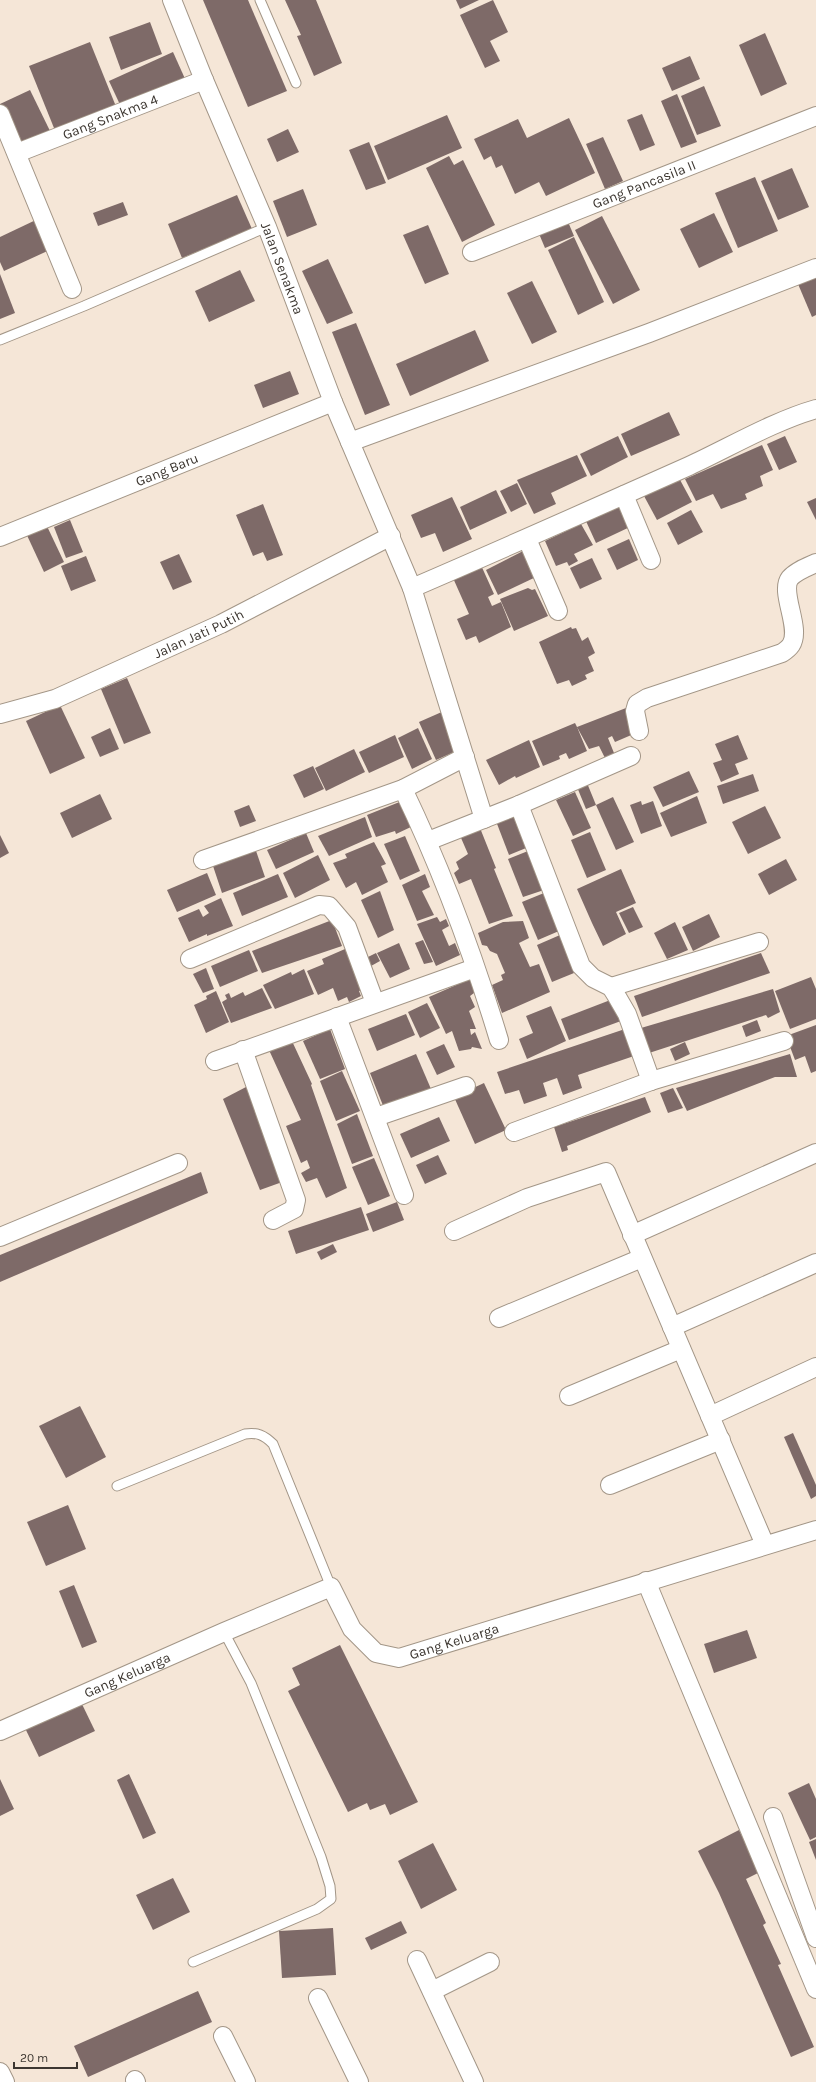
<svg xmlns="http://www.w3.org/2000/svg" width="816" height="2082" font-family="Karla,sans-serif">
  <rect width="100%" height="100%" fill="#f5e6d7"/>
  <g fill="#7e6a68">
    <path d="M203,0h45l39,91 -39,16z"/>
    <path d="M285,0h31l26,63 -28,13 -17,-40 4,-1z"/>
    <path d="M456,0h23l-19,9z"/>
    <path d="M493,0l15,32 -18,9 10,20 -15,7 -25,-53z"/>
    <path d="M150,22l12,32 -41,16 -12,-33z"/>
    <path d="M765,33l22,51 -26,12 -22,-51z"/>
    <path d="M90,42l27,67 -61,24 -27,-67z"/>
    <path d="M173,52l13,29 -64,28 -13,-28z"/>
    <path d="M690,56l10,23 -28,12 -10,-23z"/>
    <path d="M704,86l17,40 -24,9 -16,-39z"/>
    <path d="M30,90l21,43 -31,15 -20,-44z"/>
    <path d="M677,94l20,48 -16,6 -20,-47z"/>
    <path d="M642,114l13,31 -15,6 -13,-31z"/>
    <path d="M447,115l15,33 -74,32 -14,-34z"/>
    <path d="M569,118l26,55 -49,23 -7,-14 -24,12 -13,-29 -6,3 -5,-12 -7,4 -10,-21 44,-20 9,19z"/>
    <path d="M288,129l11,23 -22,10 -10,-23z"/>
    <path d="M603,137l20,44 -18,8 -19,-45z"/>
    <path d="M369,142l17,41 -20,7 -17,-40z"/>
    <path d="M449,156l5,9 9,-5 32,65 -33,17 -36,-74z"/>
    <path d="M792,168l17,39 -31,13 -17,-39z"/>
    <path d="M755,177l23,54 -40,17 -23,-55z"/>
    <path d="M303,189l14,36 -30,12 -14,-36z"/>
    <path d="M237,195l15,34 -70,29 -14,-34z"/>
    <path d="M123,202l5,13 -30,11 -5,-13z"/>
    <path d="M714,213l19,39 -34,16 -19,-39z"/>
    <path d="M602,216l38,74 -27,14 -38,-74z"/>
    <path d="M566,217l8,19 -29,12 -8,-19z"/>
    <path d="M40,218l14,30 -50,23 -4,-9v-25z"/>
    <path d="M428,225l21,49 -24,10 -22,-49z"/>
    <path d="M574,237l30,65 -26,13 -30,-65z"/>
    <path d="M328,259l25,54 -26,11 -25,-53z"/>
    <path d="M240,270l15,31 -46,21 -14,-31z"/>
    <path d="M0,274l15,39 -15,6z"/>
    <path d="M816,277v38l-4,2 -14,-33z"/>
    <path d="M532,281l25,51 -25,12 -25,-51z"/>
    <path d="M356,323l34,82 -25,10 -33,-83z"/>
    <path d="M475,330l14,31 -79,35 -14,-32z"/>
    <path d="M290,371l9,23 -36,14 -9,-23z"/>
    <path d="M669,412l11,23 -49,21 -10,-22z"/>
    <path d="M618,436l10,21 -37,19 -11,-22z"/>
    <path d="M785,436l12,26 -18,8 -12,-26z"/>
    <path d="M762,445l11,25 -13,6 3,10 -18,8 2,5 -26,10 -8,-15 -17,7 -11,-22z"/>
    <path d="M577,455l10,21 -36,17 5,11 -22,10 -17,-34z"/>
    <path d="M679,478l13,24 -35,18 -13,-24z"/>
    <path d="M517,483l10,21 -16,8 -11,-21z"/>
    <path d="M496,490l11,23 -37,17 -10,-23z"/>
    <path d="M452,497l20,42 -29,13 -8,-19 -14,5 -10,-23z"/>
    <path d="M816,498v22l-9,-18z"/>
    <path d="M620,502l12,24 -36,17 -11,-24z"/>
    <path d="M263,504l20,51 -16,6 -4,-9 -10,4 -17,-41z"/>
    <path d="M691,510l12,22 -25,13 -11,-22z"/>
    <path d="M70,520l13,32 -17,6 -12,-31z"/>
    <path d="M45,522l19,40 -20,10 -19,-41z"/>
    <path d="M581,524l12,21 -19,9 4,7 -9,5 -2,-4 -11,4 -11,-25z"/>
    <path d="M629,539l9,21 -21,10 -10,-21z"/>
    <path d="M525,550l13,26 -40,19 -12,-25z"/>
    <path d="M179,554l13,28 -19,8 -13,-28z"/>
    <path d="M86,556l10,25 -25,10 -10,-25z"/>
    <path d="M592,558l10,21 -22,10 -10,-21z"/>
    <path d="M480,563l14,31 -6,3 4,9 9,-4 10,25 -32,16 -3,-7 -10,4 -9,-21 12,-5 -16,-36z"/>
    <path d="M528,588l4,2 3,-1 13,27 -34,15 -14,-32z"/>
    <path d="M571,627l1,2 4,-1 6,13 6,-4 7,16 -7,4 6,14 -9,4 2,4 -15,7 -3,-6 -12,4 -18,-42z"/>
    <path d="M127,678l24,55 -27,11 -23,-55z"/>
    <path d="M60,705l25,53 -35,16 -24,-53z"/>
    <path d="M626,708l10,25 -21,9 -3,-6 -4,2 6,15 -9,5 -6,-12 -10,3 -12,-22 10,24 -18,8 -3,-6 -7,3 1,3 -17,7 -11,-25 43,-18 2,4z"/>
    <path d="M444,711l17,38 -25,11 -17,-38z"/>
    <path d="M110,728l9,21 -19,8 -9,-20z"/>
    <path d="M418,728l14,31 -20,10 -14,-31z"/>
    <path d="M395,735l9,22 -35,16 -10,-21z"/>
    <path d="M738,735l10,24 -13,5 4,10 -18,8 -8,-19 9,-3 -7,-16z"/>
    <path d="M529,740l11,27 -24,11 -1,-2 -16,9 -13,-25z"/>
    <path d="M354,749l11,23 -39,19 -11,-23z"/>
    <path d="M313,766l11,23 -20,9 -11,-23z"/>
    <path d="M689,771l10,21 -36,15 -10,-20z"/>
    <path d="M753,774l6,17 -36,13 -6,-18z"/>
    <path d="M587,783l9,22 -10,4 -9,-22z"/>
    <path d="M575,792l16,36 -18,8 -17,-36z"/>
    <path d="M100,794l12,25 -40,19 -12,-25z"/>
    <path d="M697,796l10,27 -36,14 -11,-24z"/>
    <path d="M613,797l21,45 -18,8 -20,-45z"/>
    <path d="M402,801l11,25 -17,8 -1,-3 -19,6 -9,-22z"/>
    <path d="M641,801l1,4 11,-4 9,25 -21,8 -11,-29z"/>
    <path d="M249,805l7,16 -16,6 -6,-16z"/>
    <path d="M765,806l16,32 -33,16 -16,-32z"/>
    <path d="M516,807l15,39 -22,9 -15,-39z"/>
    <path d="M365,817l7,20 -43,19 -11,-20z"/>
    <path d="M478,823l18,45 -2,1 19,47 -24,8 -18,-45 -12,5 -5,-11 5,-4 -3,-7 12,-8 -10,-23z"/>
    <path d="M590,832l16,38 -19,8 -16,-38z"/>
    <path d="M306,833l8,19 -38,17 -9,-19z"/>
    <path d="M0,835l9,18 -9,5z"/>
    <path d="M405,836l15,35 -20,9 -16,-36z"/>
    <path d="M374,842l12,22 -5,2 7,16 -26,13 -6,-13 -10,6 -13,-25 14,-5 -2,-4z"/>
    <path d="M255,848l10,29 -43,16 -10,-30z"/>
    <path d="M528,851l16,39 -21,7 -15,-38z"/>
    <path d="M318,855l12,25 -35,18 -12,-25z"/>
    <path d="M786,859l11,21 -28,15 -11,-21z"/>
    <path d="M621,869l15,34 -20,9 10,22 -23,12 -11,-23 10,-5 -10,5 -15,-34z"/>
    <path d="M207,873l9,22 -39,17 -10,-22z"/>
    <path d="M278,874l10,23 -46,19 -9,-23z"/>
    <path d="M425,874l5,13 -8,4 12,24 -17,6 -15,-36z"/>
    <path d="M380,891l14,39 -16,8 -17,-38z"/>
    <path d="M544,893l15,38 -21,9 -16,-38z"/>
    <path d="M221,898l12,28 -26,10v-2l-18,8 -11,-24 21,-9 4,8 6,-4 -5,-7z"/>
    <path d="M633,907l10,20 -14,6 -10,-20z"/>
    <path d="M709,914l11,23 -27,14 -11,-24z"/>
    <path d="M437,917l3,5 6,-3 3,7 -7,4 7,16 6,-3 5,12 -24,11 -19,-42z"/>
    <path d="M332,920l10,26 -80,27 -10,-22z"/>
    <path d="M523,921l6,17 -10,5 11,24 9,-3 11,28 -48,21 -10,-28 11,-5 -2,-5 4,-2 -8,-19 -7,-3 -3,-5 -5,-1 -4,-12 25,-11z"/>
    <path d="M675,922l13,28 -21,9 -13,-26z"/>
    <path d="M560,935l14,38 -22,9 -15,-37z"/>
    <path d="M423,940l10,22 -9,2 -9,-21z"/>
    <path d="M399,943l11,26 -20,9 -13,-25z"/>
    <path d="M345,949l17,41 -3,1 2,5 -12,6 -2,-5 -9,4 -5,-13 -15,7 -11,-24 17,-7 -2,-5z"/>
    <path d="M249,950l9,21 -38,16 -9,-21z"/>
    <path d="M376,953l4,8 -9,5 -5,-8z"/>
    <path d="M761,953l9,20 -128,44 -8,-21z"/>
    <path d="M206,968l8,21 -11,4 -10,-19z"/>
    <path d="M304,969l10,25 -39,15 -12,-24 28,-13 1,3z"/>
    <path d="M811,977l5,12v30l-26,10 -15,-38z"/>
    <path d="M472,978l6,12 -8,6 5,11 -6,4 7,18h-6l1,6 4,-3 7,17 -10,-2 -1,2 -12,2 -7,-20 -6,3 -17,-37z"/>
    <path d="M262,988l10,20 -41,15 -9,-21 5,-3 -2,-4 4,-2 2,5 12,-6 2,4z"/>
    <path d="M773,989l7,23 -12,6 -2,-3 -117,38 -8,-25z"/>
    <path d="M216,991l13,31 -23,11 -12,-28 13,-6 -1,-3z"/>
    <path d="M613,999l8,22 -52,19 -8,-21z"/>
    <path d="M427,1003l13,25 -20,10 -12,-26z"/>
    <path d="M551,1006l15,35 -39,18 -8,-20 14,-6 -7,-17z"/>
    <path d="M406,1014l9,21 -38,16 -9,-22z"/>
    <path d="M757,1020l4,11 -15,6 -4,-11z"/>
    <path d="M816,1025v46l-5,2 -6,-17 -10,4 -9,-24z"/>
    <path d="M330,1029l15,40 -25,10 -17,-38z"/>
    <path d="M625,1029l9,27 -56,19 4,13 -19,7 -6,-17 -14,5 4,13 -23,8 -5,-14 -14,4 -8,-22z"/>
    <path d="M291,1039l21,45 -1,1 36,103 -21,10 -9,-20 -11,4 -5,-9 9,-5 -3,-8 -6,3 -15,-37 15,-6 -32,-70z"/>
    <path d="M685,1042l5,12 -15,7 -5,-12z"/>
    <path d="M444,1044l11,23 -18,8 -11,-23z"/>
    <path d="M416,1054l15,35 -47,19 -14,-35z"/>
    <path d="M790,1054l7,23h-22l-88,34 -11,-23z"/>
    <path d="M342,1071l18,40 -24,10 -16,-40z"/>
    <path d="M484,1083l22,47 -31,14 -21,-47z"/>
    <path d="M246,1087l39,94 -25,9 -37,-91z"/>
    <path d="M673,1088l10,20 -15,5 -8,-20z"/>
    <path d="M645,1097l6,15 -84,34 1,4 -6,2 -8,-25z"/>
    <path d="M357,1114l16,42 -21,8 -15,-40z"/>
    <path d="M439,1117l11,24 -39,17 -11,-24z"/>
    <path d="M438,1155l9,19 -22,10 -9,-19z"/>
    <path d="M374,1158l16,38 -22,9 -16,-38z"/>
    <path d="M201,1172l7,21 -208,89v-27z"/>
    <path d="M397,1202l7,18 -31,12 -7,-18z"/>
    <path d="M361,1207l8,23 -73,24 -8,-23z"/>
    <path d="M333,1244l4,8 -16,8 -4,-8z"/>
    <path d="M80,1406l26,51 -40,21 -27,-52z"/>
    <path d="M793,1433l23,52v11l-5,3 -27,-62z"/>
    <path d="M68,1505l18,44 -40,17 -19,-44z"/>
    <path d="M74,1585l23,57 -15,6 -23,-57z"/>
    <path d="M747,1630l10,28 -43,15 -10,-29z"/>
    <path d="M340,1645l78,157 -28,13 -5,-11 -15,6 -3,-7 -19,9 -60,-121 12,-6 -8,-17z"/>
    <path d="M80,1700l15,31 -56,26 -15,-31z"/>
    <path d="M129,1774l27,59 -13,6 -26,-59z"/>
    <path d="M0,1779l14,30 -14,7z"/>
    <path d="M809,1783l7,16v38l-6,3 -22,-47z"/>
    <path d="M739,1830l21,42 -14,7 20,44 -3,2 18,39 -3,1 36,82 -23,10 -72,-164 -21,-42z"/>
    <path d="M816,1839v21l-7,-18z"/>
    <path d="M433,1843l24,47 -36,19 -23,-48z"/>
    <path d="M173,1878l17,34 -37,18 -17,-35z"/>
    <path d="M401,1921l6,12 -36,17 -6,-12z"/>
    <path d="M333,1928l3,47 -54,3 -3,-47z"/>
    <path d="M198,1991l14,31 -124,55 -14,-31z"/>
  </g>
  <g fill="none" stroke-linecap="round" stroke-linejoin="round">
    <defs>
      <g id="service">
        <path d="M260,0l36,83"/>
        <path d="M0,340l84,-34 183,-79"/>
        <path d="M117,1486l128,-52c12,-2 19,1 28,10l58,143"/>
        <path d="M193,1962l124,-53 14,-10 -1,-13 -9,-29 -70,-174 -27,-51"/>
      </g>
      <g id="minor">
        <path id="s1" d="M172,0l32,80 63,147 66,175 79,186 72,231"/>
        <path d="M0,114l72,175"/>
        <path id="s2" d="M17,153l187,-73"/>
        <path id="s3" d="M472,252l344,-136"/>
        <path d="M350,442l299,-109 167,-65"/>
        <path d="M624,495l27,65"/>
        <path id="s4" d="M0,537l333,-135"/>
        <path d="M527,539l31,72"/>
        <path d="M412,588c93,-40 185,-81 277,-122 41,-19 85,-45 127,-57"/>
        <path id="s5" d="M0,714l55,-15 166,-75 170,-88"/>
        <path d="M639,731l-4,-20 2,-7 10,-6 135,-45c3,-2 7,-5 9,-8 11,-17 -12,-53 -1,-67 6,-7 17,-11 26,-15"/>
        <path d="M403,789c39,81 70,165 96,251"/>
        <path d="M519,805l62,161 12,12 18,9 5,8 11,19 24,67"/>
        <path d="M428,841l91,-36 112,-49"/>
        <path d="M203,860l200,-71 62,-32"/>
        <path d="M190,959l129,-54 10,1 18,21 28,76"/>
        <path d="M611,987l148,-45"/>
        <path d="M337,1017l67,178"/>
        <path d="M243,1050l53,150 -2,9 -21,11"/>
        <path d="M215,1061l260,-93"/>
        <path d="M376,1117l90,-31"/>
        <path d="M514,1132l137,-51 133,-40"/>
        <path d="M454,1231l73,-33 79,-26 159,373"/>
        <path d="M632,1235l184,-82"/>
        <path d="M0,1237l178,-74"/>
        <path d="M499,1318l143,-60"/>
        <path d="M672,1327l144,-64"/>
        <path d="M569,1396l112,-47"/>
        <path d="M710,1416l106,-49"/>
        <path d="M610,1485l111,-45"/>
        <path d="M646,1581l170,408"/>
        <path id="s6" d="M0,1731l224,-99 107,-45 21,42 24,24 23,5 417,-128"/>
        <path d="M773,1817l43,121"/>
        <path d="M417,1960l57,122"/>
        <path d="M432,1991l58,-29"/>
        <path d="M318,1998l41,84"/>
        <path d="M223,2036l23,46"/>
        <path d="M0,2072l5,10"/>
        <path d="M135,2080l1,2"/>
      </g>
    </defs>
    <use href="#service" stroke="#a39687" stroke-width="11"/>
    <use href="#minor" stroke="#a39687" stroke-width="20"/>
    <use href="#service" stroke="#fff" stroke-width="9"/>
    <use href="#minor" stroke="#fff" stroke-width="18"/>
  </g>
  <g text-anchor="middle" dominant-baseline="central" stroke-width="4" stroke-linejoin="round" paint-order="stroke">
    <g font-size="14" fill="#3c3630" stroke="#f5e6d7">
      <text stroke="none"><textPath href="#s2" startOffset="100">Gang Snakma 4</textPath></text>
      <text stroke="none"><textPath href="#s3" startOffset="185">Gang Pancasila II</textPath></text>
      <text stroke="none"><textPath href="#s1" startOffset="290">Jalan Senakma</textPath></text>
      <text stroke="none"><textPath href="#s4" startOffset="180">Gang Baru</textPath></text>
      <text stroke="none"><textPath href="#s5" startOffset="215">Jalan Jati Putih</textPath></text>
      <text stroke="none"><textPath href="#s6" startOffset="523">Gang Keluarga</textPath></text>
      <text stroke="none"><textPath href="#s6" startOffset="139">Gang Keluarga</textPath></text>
    </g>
  </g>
  <path d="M14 2062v6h63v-6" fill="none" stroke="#3c3630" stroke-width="2"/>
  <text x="20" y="2062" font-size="12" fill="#3c3630" stroke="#f5e6d7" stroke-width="3" paint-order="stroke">20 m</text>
</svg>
